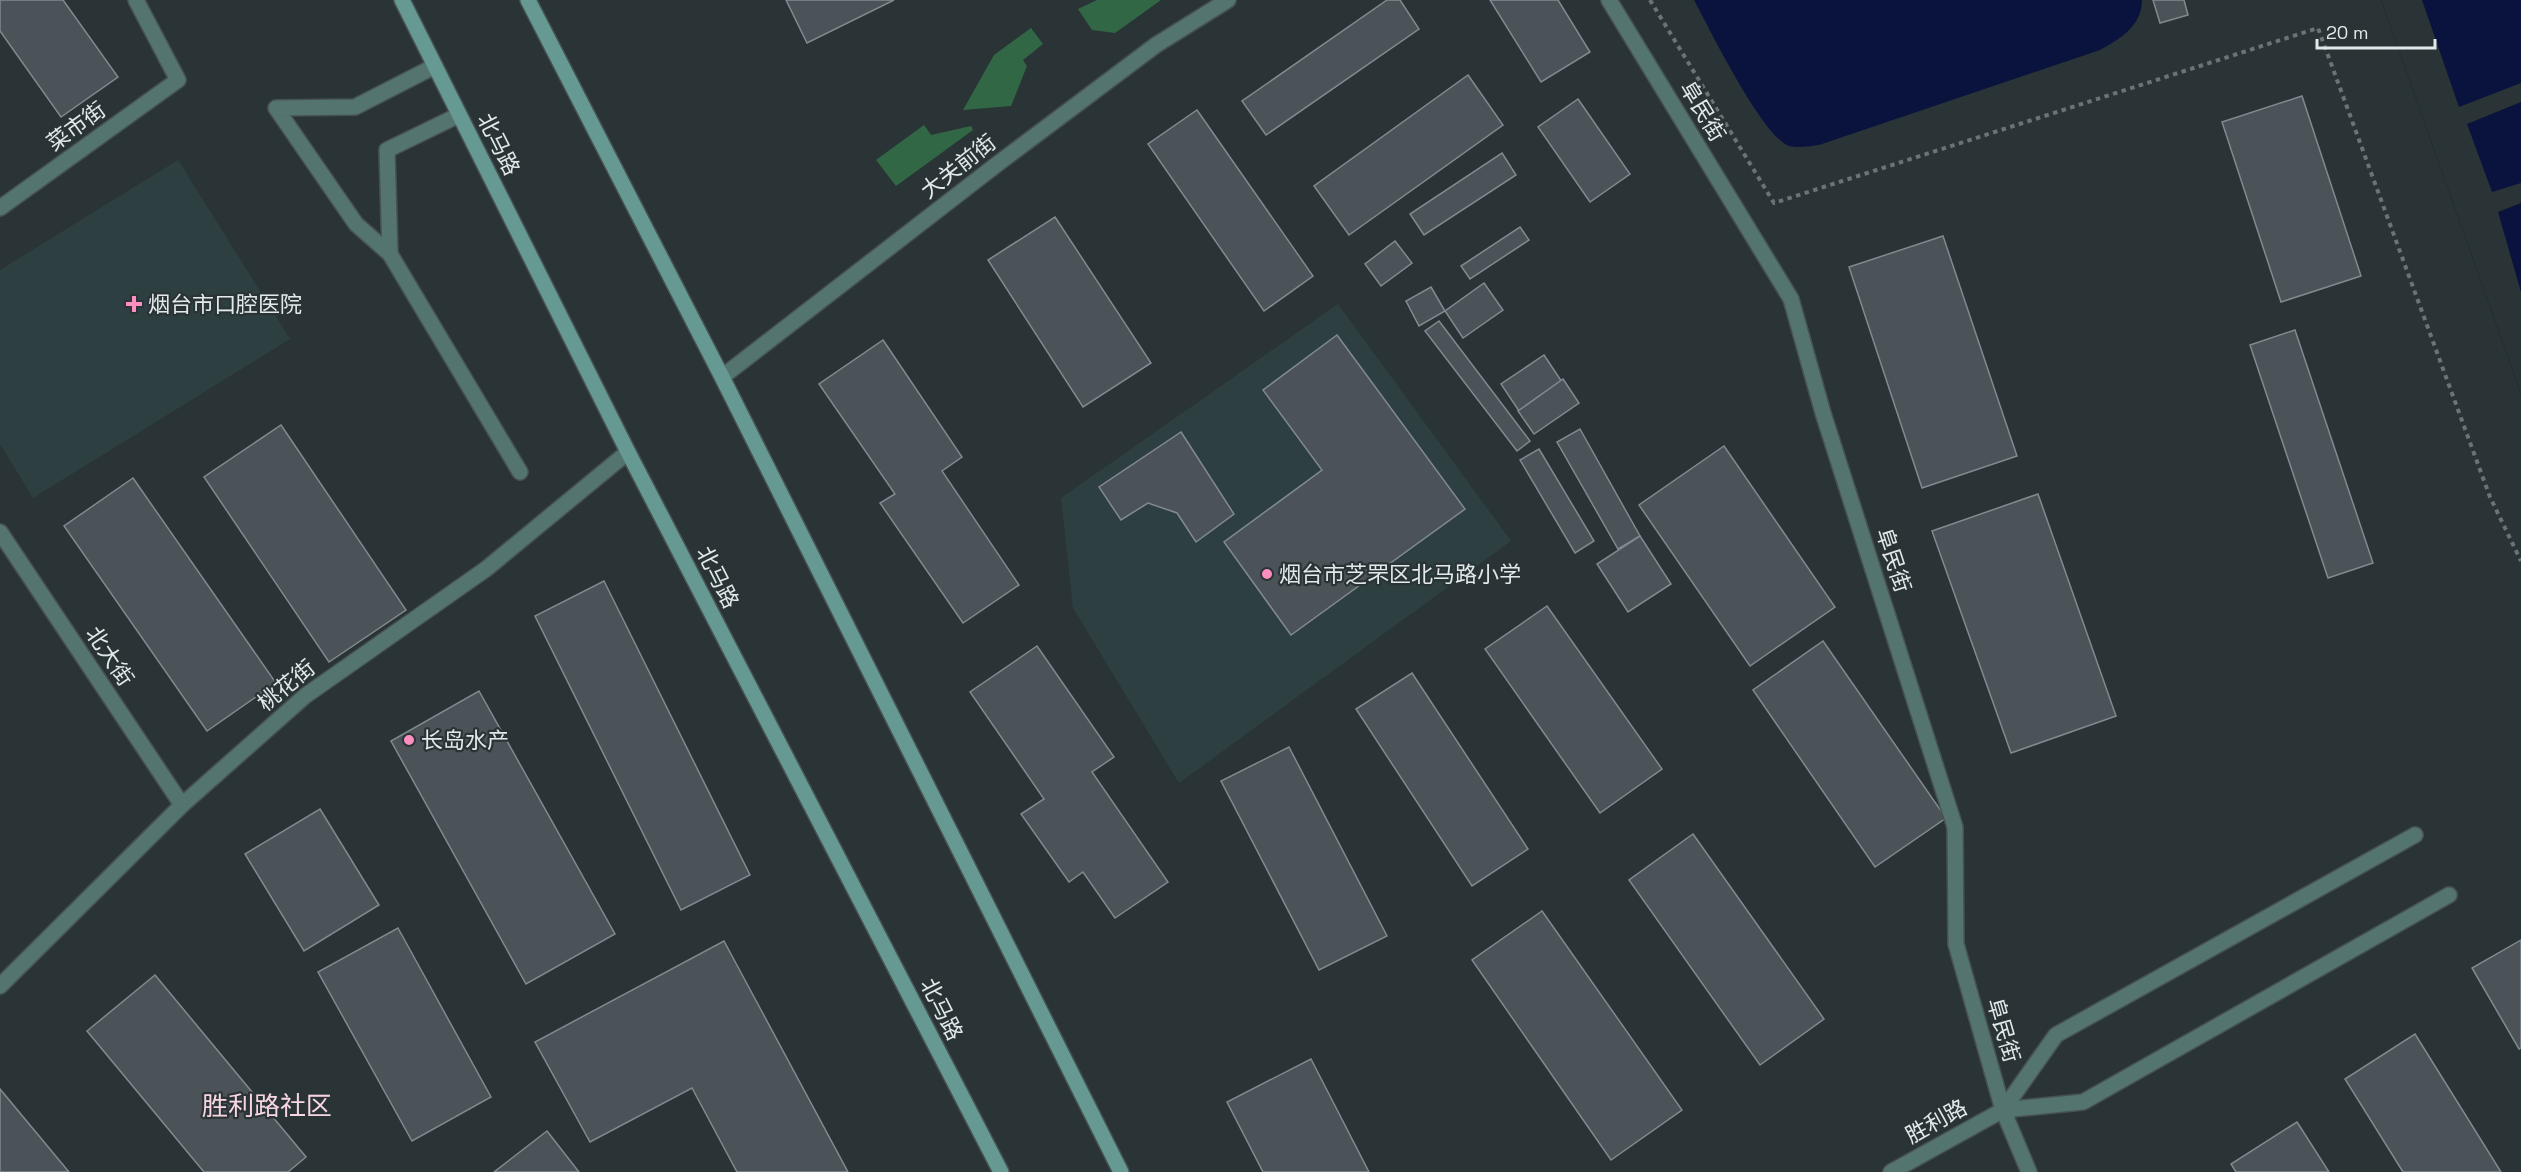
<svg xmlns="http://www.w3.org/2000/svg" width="2521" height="1172" font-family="'Space Grotesk','Noto Sans SC',sans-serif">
  <rect width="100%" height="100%" fill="#2a3436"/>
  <g fill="#2e3f42">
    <path d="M178,160l112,179 -257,159 -33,-54v-174z"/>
    <path d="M1338,304l173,237 -332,242 -106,-175 -12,-110z"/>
  </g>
  <g fill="#326746">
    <path d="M1097,0h64l-46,33 -23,-3 -14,-21z"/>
    <path d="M1031,28l12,16 -20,16 4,6 -16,40 -48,4 31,-55z"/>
    <path d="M924,125l7,10 40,-9 2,4 -77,56 -20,-26z"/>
  </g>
  <g fill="#09133e">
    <path d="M1694,0h448c0,26 -22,39 -42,50l-281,95c-9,1 -24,4 -32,0 -26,-12 -77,-115 -93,-145z"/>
    <path d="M2381,0h140v394z"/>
  </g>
  <path fill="#2a3436" d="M2381,0h41l37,107 62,-24v19l-54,22 25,68 29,-9v20l-23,9 23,80v102z"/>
  <g fill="#4b5359" stroke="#818a90" stroke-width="1.5">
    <path d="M0,0h63l55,77 -57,40 -61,-86z"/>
    <path d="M786,0h108l-87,43z"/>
    <path d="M1387,0h13l19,29 -153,106 -24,-34z"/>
    <path d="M1490,0h68l32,52 -49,30z"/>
    <path d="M2153,0h31l4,15 -28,8z"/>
    <path d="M1468,75l35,50 -154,110 -35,-49z"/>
    <path d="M2302,96l59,180 -80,26 -59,-180z"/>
    <path d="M1578,99l52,75 -40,28 -52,-75z"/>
    <path d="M1197,110l116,166 -49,35 -116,-167z"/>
    <path d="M1502,153l14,22 -92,60 -14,-21z"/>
    <path d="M1055,217l96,146 -68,44 -95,-147z"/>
    <path d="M1520,227l9,13 -59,39 -9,-13z"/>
    <path d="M1943,236l74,220 -95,32 -73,-221z"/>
    <path d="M1395,241l17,22 -31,23 -16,-22z"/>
    <path d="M1484,283l19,27 -40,28 -18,-27z"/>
    <path d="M1431,287l14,24 -26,15 -13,-25z"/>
    <path d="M1439,321l91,120 -13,10 -92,-120z"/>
    <path d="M2295,330l78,233 -45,15 -78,-233z"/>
    <path d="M1337,335l128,174 -174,126 -67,-93 98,-72 -59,-80z"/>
    <path d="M883,340l79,117 -20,14 77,114 -56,38 -83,-120 15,-9 -76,-110z"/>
    <path d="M1544,355l18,27 -43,29 -18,-27z"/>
    <path d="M1563,379l16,24 -45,31 -16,-23z"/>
    <path d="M281,425l125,185 -77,52 -125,-185z"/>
    <path d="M1580,429l60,107 -22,13 -61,-107z"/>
    <path d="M1181,432l53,82 -38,28 -19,-29 -29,-10 -27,17 -22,-33z"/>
    <path d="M1724,446l111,161 -85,59 -111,-161z"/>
    <path d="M1539,449l55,92 -19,12 -55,-93z"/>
    <path d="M133,478l143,205 -69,48 -143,-205z"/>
    <path d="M2038,494l78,222 -105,37 -79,-222z"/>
    <path d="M1640,536l31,48 -43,28 -31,-48z"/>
    <path d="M604,581l146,294 -69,35 -146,-294z"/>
    <path d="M1547,606l115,163 -62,44 -115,-164z"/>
    <path d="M1823,641l123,177 -71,49 -122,-177z"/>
    <path d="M1037,646l77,111 -22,15 76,110 -53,36 -32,-46 -14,10 -48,-68 23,-15 -74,-107z"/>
    <path d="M1412,673l116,176 -56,37 -116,-177z"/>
    <path d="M479,691l136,243 -89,50 -135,-243z"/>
    <path d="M1289,747l98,189 -68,34 -98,-189z"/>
    <path d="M320,809l59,96 -75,46 -59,-97z"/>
    <path d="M1693,834l131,185 -64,46 -131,-185z"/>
    <path d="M1542,911l140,199 -71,50 -139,-200z"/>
    <path d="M398,928l93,169 -79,44 -94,-169z"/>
    <path d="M2521,940v108l-2,1 -47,-81z"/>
    <path d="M724,941l124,231h-111l-45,-84 -102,54 -55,-100z"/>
    <path d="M155,975l151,182 -18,15h-84l-117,-141z"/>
    <path d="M2415,1034l86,138h-98l-58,-93z"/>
    <path d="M1311,1059l58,113h-106l-36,-70z"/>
    <path d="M0,1089l69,83h-69z"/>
    <path d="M2297,1122l32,50h-93l-5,-8z"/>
    <path d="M547,1131l32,41h-85z"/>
  </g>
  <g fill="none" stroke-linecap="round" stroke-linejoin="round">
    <defs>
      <g id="service">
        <path d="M435,66l-80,41 -79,1 80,116 34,30 130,218"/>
        <path d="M0,208l178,-128 -42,-80"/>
        <path d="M390,254l-3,-104 72,-35"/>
        <path d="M2003,1110l53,-75 359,-200"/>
        <path d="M2003,1110l80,-8 366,-207"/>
      </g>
      <g id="minor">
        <path d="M1609,0l182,299 32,114 132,414 1,117 47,166 26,62"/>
        <path d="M722,377l274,-212 160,-120 72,-45"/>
        <path d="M0,986l182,-181 123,-109 181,-127 142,-117"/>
      </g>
      <g id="tertiary">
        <path d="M0,532l182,273"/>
        <path d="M1891,1172l112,-62"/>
      </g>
      <g id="secondary">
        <path d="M402,0l226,452 373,720"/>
        <path d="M528,0l194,377 399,795"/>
      </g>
    </defs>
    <use href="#service" stroke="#475153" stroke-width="18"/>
    <use href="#minor" stroke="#475153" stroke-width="18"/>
    <use href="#tertiary" stroke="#475153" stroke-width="18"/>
    <use href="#secondary" stroke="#475153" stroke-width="18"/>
    <path stroke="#6a7375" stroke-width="4" stroke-dasharray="4.5 4.5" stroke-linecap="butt" d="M1650,0l124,203 544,-175 172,469 31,64"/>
    <use href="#service" stroke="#54746f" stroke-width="15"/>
    <use href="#minor" stroke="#54746f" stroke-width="15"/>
    <use href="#tertiary" stroke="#54746f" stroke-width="15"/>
    <use href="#secondary" stroke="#659991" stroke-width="15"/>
  </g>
  <g fill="#fe8ebd" stroke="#2a3436" stroke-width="2">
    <path d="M131 295h6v6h6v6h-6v6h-6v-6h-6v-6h6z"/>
    <circle cx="1267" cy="574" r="6"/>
    <circle cx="409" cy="740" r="6"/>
  </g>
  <g text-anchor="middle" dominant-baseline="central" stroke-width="4.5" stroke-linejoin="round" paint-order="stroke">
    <g font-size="22" fill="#e2e9ea" stroke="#2a3436">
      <text transform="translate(1703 111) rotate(59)">阜民街</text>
      <text transform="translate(76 126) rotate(-36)">菜市街</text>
      <text transform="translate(499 144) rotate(63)">北马路</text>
      <text transform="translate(958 166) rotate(-38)">大关前街</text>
      <text transform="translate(1894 560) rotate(72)">阜民街</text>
      <text transform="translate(718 577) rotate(63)">北马路</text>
      <text transform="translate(110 656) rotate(56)">北大街</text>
      <text transform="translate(286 685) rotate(-39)">桃花街</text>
      <text transform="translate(942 1009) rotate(63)">北马路</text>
      <text transform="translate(2004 1030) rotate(74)">阜民街</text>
      <text transform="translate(1936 1121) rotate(-29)">胜利路</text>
    </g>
    <g font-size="22" fill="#e2e9ea" stroke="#2a3436" text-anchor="start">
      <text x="148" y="304">烟台市口腔医院</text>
      <text x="1279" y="574">烟台市芝罘区北马路小学</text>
      <text x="421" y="740">长岛水产</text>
    </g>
    <g font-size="26" fill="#f7d6e2" stroke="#2a3436">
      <text x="267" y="1106">胜利路社区</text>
    </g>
  </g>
  <path d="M2317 39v9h118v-9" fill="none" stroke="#e2e9ea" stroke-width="3"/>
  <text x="2326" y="39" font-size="18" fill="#e2e9ea" stroke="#2a3436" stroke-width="4.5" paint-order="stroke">20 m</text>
</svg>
